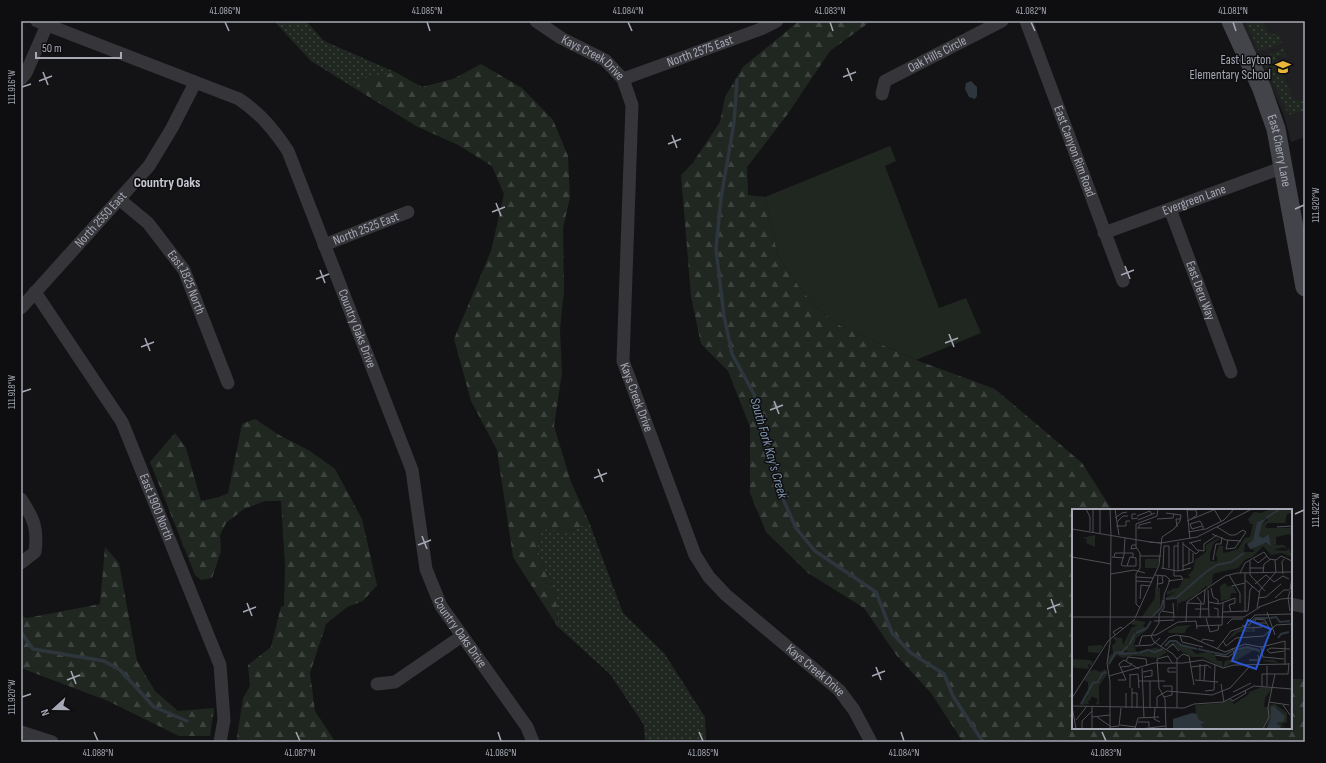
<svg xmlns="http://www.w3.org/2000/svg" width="1326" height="763" font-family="'Sofia Sans Condensed',sans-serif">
  <defs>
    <pattern id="grass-dots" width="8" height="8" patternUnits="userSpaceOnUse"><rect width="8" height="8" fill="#202721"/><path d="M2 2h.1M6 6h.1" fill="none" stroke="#3d443f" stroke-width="1.8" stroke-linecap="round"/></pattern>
    <pattern id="forest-firs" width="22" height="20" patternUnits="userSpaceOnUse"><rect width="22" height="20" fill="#202721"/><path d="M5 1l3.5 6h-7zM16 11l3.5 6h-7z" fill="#3d443f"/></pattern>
  </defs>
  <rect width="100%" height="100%" fill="#131315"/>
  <path fill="#201f22" d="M1241,21h64v116l-14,5 -8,-29z"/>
  <g fill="url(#grass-dots)">
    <path d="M274,21h32l18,20 71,31 -37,8 3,12 -50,-31z"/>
    <path d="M1245,21h18l5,12 11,2 3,8 -21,8 -3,-1z"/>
    <path d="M1284,48l2,9 -10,-1 17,43 12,3v8l-14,5 -4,-3 -25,-54z"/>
    <path d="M589,522l34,91 41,40 41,64 1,25h-61l-1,-17 -34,-51 -52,-47 -2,-33 -19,-41 3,-25 29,4z"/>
  </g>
  <g fill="url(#forest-firs)">
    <path d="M799,21h72l-41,30 -43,64 -40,52 1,28 17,2 13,59 22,32 17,20 24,18 75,34 79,29 87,74 30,47h-39v218h218v-49h14v63h-342l-32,-49 -34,-37 -33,-48 -56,-35 -42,-41 -16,-39v-66l-22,-56 -27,-27 -10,-48 -10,-121 11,-11 28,-42 5,-25 18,-30z"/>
    <path d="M481,64l41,24 31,32 15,36 2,41 -7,31 1,61 -4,41 2,43 -8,53 17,56 18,40 -20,10 -29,-3 -3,24 19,41 2,33 -45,-70 -16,-107 -26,-49 -17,-62 37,-88 13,-57 -12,-28 -34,-21 -42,-19 -55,-34 -4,-12 38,-8 27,15 31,-8z"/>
    <path d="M255,419l24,16 31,16 25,18 27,50 15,66 -14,16 -16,6 -21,17 -16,49 5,38 19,29 4,2h-101v-5l6,-39 7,-12 -2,-21 23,-18 10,-40 3,-1 1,-40 -4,-65h-16l-21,8 -18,14 -6,12 1,16 -9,27 -11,2 -6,-5 -45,-113 25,-29 11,15 15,53 18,-4 9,-4 14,-69z"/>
    <path d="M105,547l14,16 18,98 18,30 23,20 36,-3 -4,28h-31l-71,-35 -87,-33v-52l6,2 73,-14z"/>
  </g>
  <path fill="#202721" d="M890,146l6,15 -11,5 54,142 27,-10 15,35 -65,27 -75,-34 -24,-18 -17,-20 -22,-32 -13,-59z"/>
  <path fill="#2d353d" d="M971,81l6,6v9l-2,3 -6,-2 -4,-8 1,-6z"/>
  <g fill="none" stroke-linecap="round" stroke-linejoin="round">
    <g stroke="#2d353d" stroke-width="3.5">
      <path d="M737,80l-3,43 -13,75 -5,51 8,67 8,38 22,40 5,29 19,50 6,28 12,27 19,23 61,41 16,41 19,20 33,21 9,22 30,46"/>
      <path d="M21,632l12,17 71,12 16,9 34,37 33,14"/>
    </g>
    <g stroke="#35353a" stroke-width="13">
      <path id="s1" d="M37,21l202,78c21,14 35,31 49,52l124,319 14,99 15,37 86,121 6,15"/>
      <path id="s2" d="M536,21l25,17 44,22 18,19 9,26 -9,256 72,194 14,22 17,18 113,95 15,20 17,32"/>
      <path id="s3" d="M1026,21l97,260"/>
      <path d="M21,79l5,-6 21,-48"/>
      <path id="s4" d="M623,79l138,-50 16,-8"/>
      <path id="s5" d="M882,94l3,-13 117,-60"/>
      <path id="s6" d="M119,199l29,24 36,47 44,113"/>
      <path id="s7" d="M1170,209l61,163"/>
      <path id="s8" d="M1104,233l180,-66"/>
      <path id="s9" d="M324,245l84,-33"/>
      <path id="s10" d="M35,292l87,130 98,243 4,55 -4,22"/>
      <path id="s11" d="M21,308l128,-142 23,-38 23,-45"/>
      <path d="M21,499c13,20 17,29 14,53l-14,11"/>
      <path d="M1291,604l14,3"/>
      <path d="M377,684l18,-2 67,-46"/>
      <path d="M21,732l31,10"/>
    </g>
    <path stroke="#43444a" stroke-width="19" id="s12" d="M1231,21l31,68 14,40 29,158"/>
  </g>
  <path fill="none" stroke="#a6a9b5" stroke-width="1.5" d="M225,22l4,9M427,22l3,9M628,22l4,9M830,22l3,9M1031,22l4,9M1233,22l3,9M847,68l5,13M43,72l5,13M843,77l13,-5M39,81l13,-5M22,87l9,-3M672,135l5,13M668,144l13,-5M496,203l5,13M1295,209l9,-4M492,212l13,-5M1125,266l5,13M320,270l5,13M1121,275l13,-5M316,279l13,-5M949,334l5,13M145,338l5,13M945,343l13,-5M141,347l13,-5M22,392l9,-3M774,401l5,13M770,410l13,-5M598,469l5,13M594,478l13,-5M1295,514l9,-4M422,536l5,13M418,545l13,-5M1051,599l5,14M247,603l5,13M1047,609l13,-5M243,612l13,-5M876,667l5,13M71,671l5,13M872,676l13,-5M67,680l13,-5M22,697l9,-3M94,732l4,9M296,732l4,9M498,732l3,9M699,732l4,9M901,732l3,9M1102,732l4,9"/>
  <defs>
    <symbol id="school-bare" viewBox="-9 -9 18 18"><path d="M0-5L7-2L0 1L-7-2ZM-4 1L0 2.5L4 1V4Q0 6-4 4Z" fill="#e8b638" stroke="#0e0e10" stroke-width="2.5" paint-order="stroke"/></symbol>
  </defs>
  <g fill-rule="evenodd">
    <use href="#school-bare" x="1272" y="56" width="22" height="22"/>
  </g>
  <g text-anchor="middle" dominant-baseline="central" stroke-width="3" stroke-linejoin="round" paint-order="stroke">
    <g font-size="13" fill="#a6a9b5" stroke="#0e0e10">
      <text stroke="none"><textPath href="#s4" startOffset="82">North 2575 East</textPath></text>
      <text stroke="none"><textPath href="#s5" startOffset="72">Oak Hills Circle</textPath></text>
      <text stroke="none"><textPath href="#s2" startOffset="68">Kays Creek Drive</textPath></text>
      <text stroke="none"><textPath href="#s3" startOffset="139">East Canyon Rim Road</textPath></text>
      <text stroke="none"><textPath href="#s12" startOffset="139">East Cherry Lane</textPath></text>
      <text stroke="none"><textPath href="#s8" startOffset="96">Evergreen Lane</textPath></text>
      <text stroke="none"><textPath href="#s11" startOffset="119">North 2550 East</textPath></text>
      <text stroke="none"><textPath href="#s9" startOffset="45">North 2525 East</textPath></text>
      <text stroke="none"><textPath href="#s6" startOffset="109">East 1825 North</textPath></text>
      <text stroke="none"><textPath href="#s7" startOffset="87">East Deru Way</textPath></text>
      <text stroke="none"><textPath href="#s1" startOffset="479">Country Oaks Drive</textPath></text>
      <text stroke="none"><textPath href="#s2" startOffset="428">Kays Creek Drive</textPath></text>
      <text stroke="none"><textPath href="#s10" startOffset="248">East 1900 North</textPath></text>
      <text stroke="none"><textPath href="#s1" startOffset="803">Country Oaks Drive</textPath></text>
      <text stroke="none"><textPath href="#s2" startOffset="764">Kays Creek Drive</textPath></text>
    </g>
    <g font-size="13" fill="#a6a9b5" stroke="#0e0e10" text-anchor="end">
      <text x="1271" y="60">East Layton<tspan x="1271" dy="15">Elementary School</tspan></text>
    </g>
    <g font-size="14" font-weight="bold" fill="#c6c9d1" stroke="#0e0e10">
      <text x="167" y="182">Country Oaks</text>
    </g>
    <g font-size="14" font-style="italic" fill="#7e95ae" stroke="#0e0e10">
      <text transform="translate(769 448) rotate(74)">South Fork Kay's Creek</text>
    </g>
  </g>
  <g transform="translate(1072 509)">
    <rect width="220" height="220" fill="#131315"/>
    <path d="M23,26v12l-9,-4 1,-4 -5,-1zM156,43l-24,32 2,2 -10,9 -11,6 -10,-2 16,-14 -24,10v-4l11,-2 5,-10 7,-1 -1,3 21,-20 8,1 4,-9zM83,79h5v19l-8,11h-11l14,-20zM62,111l12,2 -3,4 4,4 -11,8 -2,7 2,6h4l-12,1 -3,-3 12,-15 -2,-4 -5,5 -1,8 -21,20v-6l5,-4 -1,-7 4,-4 -3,-5 9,1 1,7 8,-16 8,-3 -9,-2zM120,116l-6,4 -1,4h-16l-1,-2 9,-5zM101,133l17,6 6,6 12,-2 7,3 2,6h5l1,7 -21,-11h-10l-13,-7 -4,-5 -9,3zM16,137l12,-1 3,1 -4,7 -11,-1zM86,138l-1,2 5,-1 5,4 -9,6 -28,-3 16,-4 3,2 4,-3 -11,1zM1,150l17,1 3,2 -2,4 -3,-2 1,5 -12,-1 -4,-1zM18,161l7,5 1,4 -10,11v-8l-4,-2zM36,164l-9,13v19l-3,-1 2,-5 -4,-2h-3l-1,4 -4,-1 7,-15 7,-3 3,-8zM190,178l10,1 -7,10 -1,9h4l1,10 -6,12h-59l-3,-5 2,-3 -4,-1 -2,-6 -2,1 -2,-1 3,-1 -1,-8 27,-2 8,-4 4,5 15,-10v-2z" fill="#202721"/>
    <path d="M198,0h20l2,4 -5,1 -2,9h-17l-3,3 1,2h26l-1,10 -1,-4 -14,3v8h8l3,4 -4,-2 -9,3 12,1 3,-3 3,9 -10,-4 -11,2 -8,-9 -11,11 -8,3 -5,7 -26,7 -1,9 -3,4 -3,-1 -2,-2 14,-22 -2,-8 3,-8h4l-1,8 16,-5 7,-11 5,-1 3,-13h-3l-2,-5 6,-7 7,1zM194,9l2,2 -6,4 -3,12 4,2 6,-4 2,10h-12l-9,5 4,1v2h-10l1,-8 8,-4 4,-18zM146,29l1,1 -6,5 -3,10 -18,27 -3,1 1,-5 -2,-2 5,-5 2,-10 11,-8v-7zM64,117h3l-4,4 2,4 -13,18 31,-1 -33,7 -5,-3 -7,8 -1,6 -1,-6 2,-5 19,-15 1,-8 5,-5 -3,1 -1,-3zM173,119l7,4 -1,-3 4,-1v4h-16l-14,10 11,-12zM174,137l12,2 6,12h10l4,3 -14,-2 -7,-11h-3l-31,18 2,-7 8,-2 1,-9zM21,160l8,3 4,-3 3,4 -5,2 -4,8 -6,2 -1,7 -5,5 2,7 -9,1 13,-24 5,-2 -6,-7zM203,195l12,9v9l-6,2 4,4 -8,-2 6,-12 -7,-7 -9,22h-3l3,-4 2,-20z" fill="#202721" fill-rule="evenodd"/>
    <path d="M172,31h4l-6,8 3,6 13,-3 -14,9 -6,8 -28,6v10l-13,4 -2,6 -17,10 -1,13v-19l-13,1 11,-7 -4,-3 12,-2 7,-5v-6l5,-1v-15l15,-6v7l7,1 2,-16h4v7l16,-1zM86,48h2l-3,11h-12v-9h13zM153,74l3,4 4,-2 5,8h-6l-1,6 -9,2 -1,-15z" fill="#202721"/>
    <path d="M195,9l-5,6 -3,12 4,2 6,-4 2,12 -5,-3 -16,6 -3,-5 6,-4 4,-18zM202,197l11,10 -1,5 -7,2 5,6h-15l4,-12v-10zM120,204l5,1 2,6 6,2 -4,2 3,5h-31v-10z" fill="#2d353d"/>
    <path fill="none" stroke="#2d353d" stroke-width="2" d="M194,9l14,-9M94,90l10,-1 30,-26 11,-7 14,-3 13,-9M81,107l8,-8 2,-8M198,109l6,-1 4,5 10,-1M176,117l7,-8h13M64,124l11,-5 4,-7M206,129l3,-4 8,-2M57,136l6,-11M93,137l5,-5h6l5,4 16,4M126,140l27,6 7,-4M162,141l13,-3 13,4M67,144l8,-3 8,2 8,-3M47,145l19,-1M37,155l6,-11 7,-1 6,-6M9,195l12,-21 5,-1 4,-8 4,-2"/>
    <path fill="none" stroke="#4e4f55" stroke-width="1" d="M14,0l4,8v14M21,0v23M38,0l1,26M43,0l4,26M115,0l3,30M142,0l7,12M115,1h9l1,5 -6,4M64,5h-4v5l6,-1M65,7l13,-5 2,4M43,9l7,-5 5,-1M85,10l16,-1 1,-4M66,11l17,-7M115,12l29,-12M45,13l6,-6h5M44,17h10v-5h4M130,17l-10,3 -2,-5 10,-3 3,5v4M105,18l-1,-8h4M145,18l13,8h5l8,-5 3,2 -11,16 -9,1 2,-9M205,18l15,-1M65,19h15M67,19v-3l12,-3M0,20l78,13 11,1 -12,-1M116,23l18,-3 18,-9 10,-11M28,24v-24M140,25l14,6 15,1M53,29l-1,17 -3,10 3,1h12v-8l-6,-1 -3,9M64,30v-15l21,-8 1,-7M64,31v7l4,6v15l-4,6v30l4,4M106,33v29M89,34l36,-6 55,-28M117,34l12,-3M119,34l6,7 7,1v-7l13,-9M111,35l13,10 3,-3M64,36h-4l-1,4 6,-1M106,37h-4v30h7l2,3M68,47h21M0,48l39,7M40,48l12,1M42,48l1,-4h18v4M182,50l4,4 9,-7M141,51l3,-16h5l1,-7M203,51l1,13M178,52v14l15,16M117,55v-15M111,57l10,-4v-9M89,59l17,3 13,-3M91,59l1,-22h5v22M178,59h14M111,62v-29M168,64l5,-10 19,-11 5,7 7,1 5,-4 11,5M191,64l1,-9 7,-5M39,65l23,-4 11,3M211,65l-1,-12 2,-3M83,66l11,1 4,4 -6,15v13l-5,6v9l-8,13 3,6 19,12 4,5v49M157,66l11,18v10M194,66l8,7 9,-6 6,3M64,68l17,1M173,71l14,12M64,72l16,1M96,72l15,-2M86,75l5,-1 -1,-7M183,75l11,-9M160,77l13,-3M85,79l1,-12M139,79l2,9 5,3v4M136,81l1,27M218,81l2,-13M218,82l-2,7 2,13M125,88l4,5 -1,16M186,89l8,-1 15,-13M203,89l9,-8h5M68,90l1,-14 9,1M137,93l10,2 16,-6v5M101,94l1,15M115,94l17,1 1,-14M187,98l22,-8 11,-1M142,99l4,1v8M185,99l3,-18 15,-17M123,100h14M90,102l12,2M151,103l25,-1 2,-21 3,-4M159,103l-2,-7 6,-2M173,103v-39M195,103l8,23M0,108h172l16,-10M63,109l24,-53 3,-28 12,-8 6,-8 1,-6 -15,-2M134,109l4,14 8,-2 1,-5M82,112l20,-1M114,113l1,-20 38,-26 12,-3 55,-1M220,113v-33M194,114h-12l2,-4 9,1 5,10M155,115l5,-5h11M170,116l6,3 14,-1M125,117l25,-1 1,-22M43,126l-2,-3 8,-5 2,2M108,126l2,7 21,5M151,132l3,5 10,-8 28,-2 12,-11 15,-1M129,133l2,-3 11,2M67,136l3,-9 14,-1 22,-13 18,-1 1,8M63,137l17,-1 8,-7M88,138l9,-10 7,-2 14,2 35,15 20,-8 16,3 24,-6v24M189,138l2,10 21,2M95,140l6,-5 6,7M145,140l14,-18 12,-4 12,-12 36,-1M212,142l-14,2 -3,-3 4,-2 19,1M143,146l13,2 6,-4 -2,-5M105,150l6,-5 6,2 5,29M177,151h10l-1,-5M54,152l2,-4 18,2 1,7M49,158l9,-1 2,-3M119,158l16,-2 4,3M70,159l2,50M104,159h-8v4h8M71,163l9,-2v6l-8,1M58,165v14M58,166l8,-1 1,14M37,167l45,-13h29l20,-3 20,8 11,-3 55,-1M46,171h8l-7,-16 5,-4 15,9M123,171l23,2M128,171v-16M67,172h26M78,172v27M132,172l1,-16M149,175l3,18M91,177h9v9l-8,2M190,177v-12h26l1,-11M195,177v-20M60,179v20M133,182l9,-1 1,-25M161,183l18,-9M54,184v15M60,184h5v15M0,189l36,-57 27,-22M158,190l3,2 13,-8 -1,-3M197,193l20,3M211,196l7,10M0,197l112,2 10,-4 29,-2 31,-16 38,3M0,197l4,23M83,199l-1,11 6,3M85,199v-11l10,-6 45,4 18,-7 20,-22M20,208l18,-2M25,208l13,9M4,211l11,-14M66,213h11v5M48,216l16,2M38,218l9,-1 2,-18M10,220v-8l10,-10M20,220v-23M38,220v-47l-3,-19 3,-20 1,-108M63,220l3,-11 21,-1M68,220l25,-3M94,220l-1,-30 -6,-11 -2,-29 11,-3 4,7M191,220l6,-12 -1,-10 7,-33M219,220l1,-109"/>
    <path fill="#2b57d4" fill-opacity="0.15" stroke="#2b57d4" stroke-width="2" d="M176,111l23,9 -15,40 -24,-8z"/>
    <rect width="220" height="220" fill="none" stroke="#a6a9b5" stroke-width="2"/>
  </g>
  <rect width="1326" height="763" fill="none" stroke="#0e0e10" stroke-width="44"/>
  <g transform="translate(54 709) rotate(249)" stroke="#0e0e10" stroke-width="3" paint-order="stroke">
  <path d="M0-3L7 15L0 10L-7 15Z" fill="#a6a9b5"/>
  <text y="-6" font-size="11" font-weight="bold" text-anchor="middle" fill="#a6a9b5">N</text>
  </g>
  <path d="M36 52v6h85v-6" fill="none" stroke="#a6a9b5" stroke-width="2"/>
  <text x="42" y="52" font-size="12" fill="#a6a9b5" stroke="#0e0e10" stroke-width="3" paint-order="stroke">50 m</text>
  <rect x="22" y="22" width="1282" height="719" fill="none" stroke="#a6a9b5" stroke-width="1.5"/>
  <g font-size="10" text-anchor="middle" fill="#a6a9b5">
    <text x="225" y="14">41.086°N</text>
    <text x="427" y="14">41.085°N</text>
    <text x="628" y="14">41.084°N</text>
    <text x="830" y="14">41.083°N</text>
    <text x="1031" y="14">41.082°N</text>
    <text x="1233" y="14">41.081°N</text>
    <text transform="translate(11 87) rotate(-90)" y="4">111.916°W</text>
    <text transform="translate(1315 205) rotate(-90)" y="4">111.920°W</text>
    <text transform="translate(11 392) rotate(-90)" y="4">111.918°W</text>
    <text transform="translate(1315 510) rotate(-90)" y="4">111.922°W</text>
    <text transform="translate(11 697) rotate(-90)" y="4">111.920°W</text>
    <text x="98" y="756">41.088°N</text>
    <text x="300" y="756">41.087°N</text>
    <text x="501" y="756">41.086°N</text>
    <text x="703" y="756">41.085°N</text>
    <text x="904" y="756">41.084°N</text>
    <text x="1106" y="756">41.083°N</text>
  </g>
</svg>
